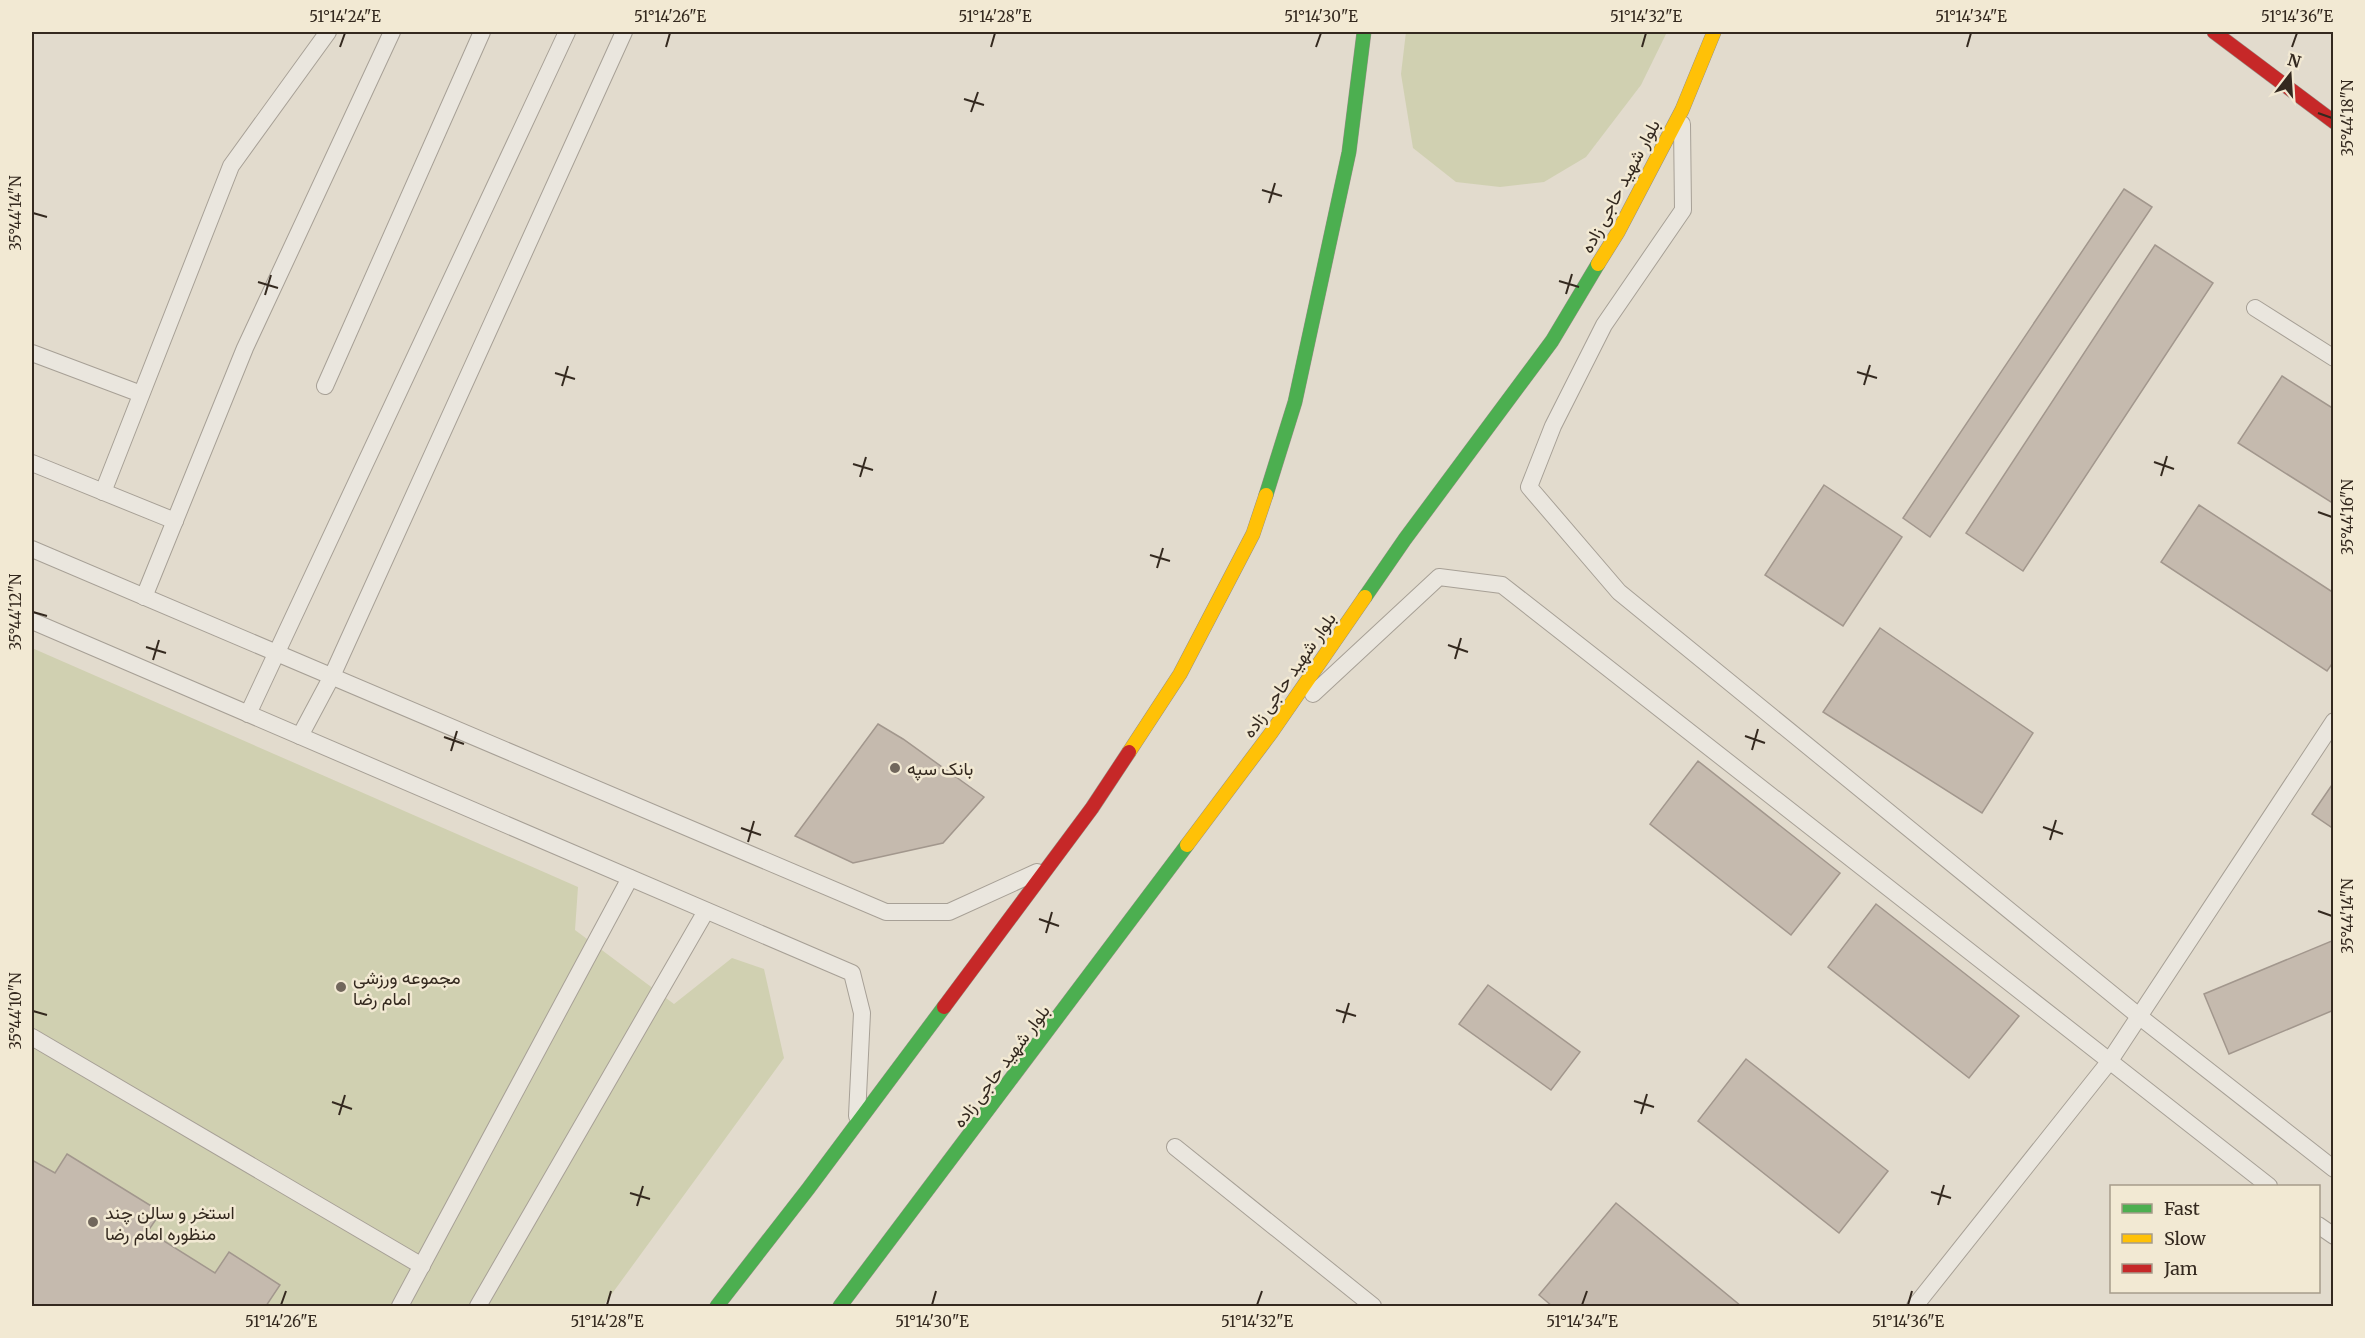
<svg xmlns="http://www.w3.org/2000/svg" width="2365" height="1338" font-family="Merriweather,Vazirmatn,serif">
  <rect width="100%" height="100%" fill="#e2dbcd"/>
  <g fill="#d0d0b1">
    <path d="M1406,32h261l-26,53 -55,72 -42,25 -44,5 -44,-5 -43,-34 -12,-74z"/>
    <path d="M32,648l546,239 -3,43 99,74 58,-46 32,11 20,89 -181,248h-571z"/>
  </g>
  <g fill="#c5baae" stroke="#a2978d" stroke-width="1.5">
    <path d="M2124,189l28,18 -222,330 -27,-19z"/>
    <path d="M2155,245l58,38 -190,288 -57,-38z"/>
    <path d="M2282,376l52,33v95l-96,-61z"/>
    <path d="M1824,485l78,52 -59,89 -78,-51z"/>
    <path d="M2199,505l135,88v68l-7,10 -166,-109z"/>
    <path d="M1880,628l153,105 -51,80 -159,-101z"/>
    <path d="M878,724l25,15 81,58 -41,46 -90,20 -58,-27z"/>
    <path d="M1698,761l142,112 -49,62 -141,-111z"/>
    <path d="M2334,782v47l-22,-15z"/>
    <path d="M1876,904l143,112 -50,62 -141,-111z"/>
    <path d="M2334,940v70l-105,44 -25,-60z"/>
    <path d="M1488,985l92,67 -29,38 -92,-66z"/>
    <path d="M1746,1059l142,112 -49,62 -141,-112z"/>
    <path d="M67,1154l94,58 -13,19 67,42 14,-21 51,33 -14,21h-234v-146l23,13z"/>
    <path d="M1616,1203l125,103h-189l-13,-11z"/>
  </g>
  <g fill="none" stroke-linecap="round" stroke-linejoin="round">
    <defs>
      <g id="lane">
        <path d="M1682,124l1,86 -79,115 -51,101 -24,61 90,105 521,425 194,152"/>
        <path d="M2255,308l79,50"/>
        <path d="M32,353l109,41"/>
        <path d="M325,386l157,-354"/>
        <path d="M32,463l143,58"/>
        <path d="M103,492l128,-326 97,-134"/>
        <path d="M32,549l854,363h63l88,-40"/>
        <path d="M144,597l101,-249 147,-316"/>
        <path d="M32,621l820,352 10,40 -5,103"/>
        <path d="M1313,694l126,-117 63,8 767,601"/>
        <path d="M248,714l319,-682"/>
        <path d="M300,736l32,-60 292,-644"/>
        <path d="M32,1037l390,229"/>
        <path d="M1175,1147l198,159"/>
        <path d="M2318,1225l16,11"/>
        <path d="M400,1306l230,-428"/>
        <path d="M478,1306l228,-395"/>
        <path d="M1915,1306l194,-244 225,-341"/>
      </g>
      <g id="fast">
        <path d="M1266,495l29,-93 54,-250 15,-120"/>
        <path d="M1365,597l40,-58 147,-198 46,-77"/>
        <path d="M717,1306l91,-117 136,-182"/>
        <path d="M840,1306l347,-461"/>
      </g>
      <g id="slow">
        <path d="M1598,264l20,-32 64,-122 32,-78"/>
        <path d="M1129,752l51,-78 73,-140 13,-39"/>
        <path d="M1187,845l84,-112 94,-136"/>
      </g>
      <g id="jam">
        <path d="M2214,32l120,90"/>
        <path d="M944,1007l148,-199 37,-56"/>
      </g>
    </defs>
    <use href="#lane" stroke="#a7a096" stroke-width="18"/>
    <use href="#fast" stroke="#969086" stroke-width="15"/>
    <use href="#slow" stroke="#969086" stroke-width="15"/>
    <use href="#jam" stroke="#969086" stroke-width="15"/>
    <use href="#lane" stroke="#eae6de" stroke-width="16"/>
    <use href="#fast" stroke="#4caf50" stroke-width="14"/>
    <use href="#slow" stroke="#ffc107" stroke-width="14"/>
    <use href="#jam" stroke="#c62828" stroke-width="14"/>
  </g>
  <path fill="none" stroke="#34291f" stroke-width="2" d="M340,47l5,-14M666,47l4,-14M991,47l4,-14M1316,47l5,-14M1642,47l4,-14M1967,47l4,-14M2292,47l5,-14M964,99l20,6M971,112l7,-20M2318,113l14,5M1262,190l20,6M1269,203l6,-20M33,213l14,4M1559,281l20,6M258,282l20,6M1566,294l6,-20M265,295l6,-20M1857,372l20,6M555,373l20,6M1864,385l6,-20M562,386l6,-20M2154,462l20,7M853,464l20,6M2161,476l6,-20M860,477l6,-20M2318,512l14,5M1150,555l20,6M1157,568l6,-20M33,612l14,4M1448,645l20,7M146,647l20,6M1455,659l6,-21M153,660l6,-20M1745,736l20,7M444,737l20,7M1752,750l6,-21M451,751l6,-20M2043,827l20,7M741,828l20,7M2050,840l6,-20M748,842l6,-21M2318,911l14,5M1039,919l20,7M1046,933l6,-21M1336,1010l20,6M33,1011l14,4M1343,1023l6,-20M1634,1101l20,6M332,1102l20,7M1641,1114l6,-20M339,1115l6,-20M1931,1192l20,6M630,1193l20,6M1938,1205l6,-20M637,1206l6,-20M281,1305l5,-14M607,1305l4,-14M932,1305l4,-14M1257,1305l5,-14M1582,1305l5,-14M1908,1305l4,-14"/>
  <g fill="#71675c" stroke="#f2e9d3" stroke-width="2">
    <circle cx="895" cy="768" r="6"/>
    <circle cx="341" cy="987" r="6"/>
    <circle cx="93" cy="1222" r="6"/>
  </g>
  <g text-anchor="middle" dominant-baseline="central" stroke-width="5" stroke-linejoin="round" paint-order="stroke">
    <g font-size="18" fill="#34291f" stroke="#f2e9d3">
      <text transform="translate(1620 186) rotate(-62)">بلوار شهید حاجی زاده</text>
      <text transform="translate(1289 675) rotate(-55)">بلوار شهید حاجی زاده</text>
      <text transform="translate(1001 1066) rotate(-53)">بلوار شهید حاجی زاده</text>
    </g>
    <g font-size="18" fill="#34291f" stroke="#f2e9d3" text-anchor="start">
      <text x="907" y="768">بانک سپه</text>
      <text x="353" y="977">مجموعه ورزشی<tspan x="353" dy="21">امام رضا</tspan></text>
      <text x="105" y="1212">استخر و سالن چند<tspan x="105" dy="21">منظوره امام رضا</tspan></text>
    </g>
  </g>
  <rect width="2365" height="1338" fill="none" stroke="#f2e9d3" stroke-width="66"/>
  <rect x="2110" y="1185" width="210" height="108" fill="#f2e9d3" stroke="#a69c8b" stroke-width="1.5"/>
  <rect x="2122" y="1204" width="30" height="9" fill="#4caf50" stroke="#a69c8b" stroke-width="1.5"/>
  <text x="2164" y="1215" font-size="18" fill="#34291f">Fast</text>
  <rect x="2122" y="1234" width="30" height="9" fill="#ffc107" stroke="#a69c8b" stroke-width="1.5"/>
  <text x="2164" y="1245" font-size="18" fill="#34291f">Slow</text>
  <rect x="2122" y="1264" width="30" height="9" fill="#c62828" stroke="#a69c8b" stroke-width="1.5"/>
  <text x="2164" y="1275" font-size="18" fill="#34291f">Jam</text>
  <g transform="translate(2290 75) rotate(17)" stroke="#f2e9d3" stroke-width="4.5" paint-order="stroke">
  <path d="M0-4.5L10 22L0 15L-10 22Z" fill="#34291f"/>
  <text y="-9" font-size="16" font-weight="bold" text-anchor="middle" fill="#34291f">N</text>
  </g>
  <rect x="33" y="33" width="2299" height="1272" fill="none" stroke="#34291f" stroke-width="2"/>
  <g font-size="15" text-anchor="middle" fill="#34291f">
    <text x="345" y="22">51°14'24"E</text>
    <text x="670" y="22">51°14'26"E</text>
    <text x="995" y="22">51°14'28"E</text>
    <text x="1321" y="22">51°14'30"E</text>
    <text x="1646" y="22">51°14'32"E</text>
    <text x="1971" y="22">51°14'34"E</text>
    <text x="2297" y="22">51°14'36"E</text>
    <text transform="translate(2348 118) rotate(-90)" y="5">35°44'18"N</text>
    <text transform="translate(16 213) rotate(-90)" y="5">35°44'14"N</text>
    <text transform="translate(2348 517) rotate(-90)" y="5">35°44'16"N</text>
    <text transform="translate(16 612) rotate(-90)" y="5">35°44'12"N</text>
    <text transform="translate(2348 916) rotate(-90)" y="5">35°44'14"N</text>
    <text transform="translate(16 1011) rotate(-90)" y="5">35°44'10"N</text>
    <text x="281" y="1327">51°14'26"E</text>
    <text x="607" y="1327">51°14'28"E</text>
    <text x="932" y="1327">51°14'30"E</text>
    <text x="1257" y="1327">51°14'32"E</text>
    <text x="1582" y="1327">51°14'34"E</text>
    <text x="1908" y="1327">51°14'36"E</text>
  </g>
</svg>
